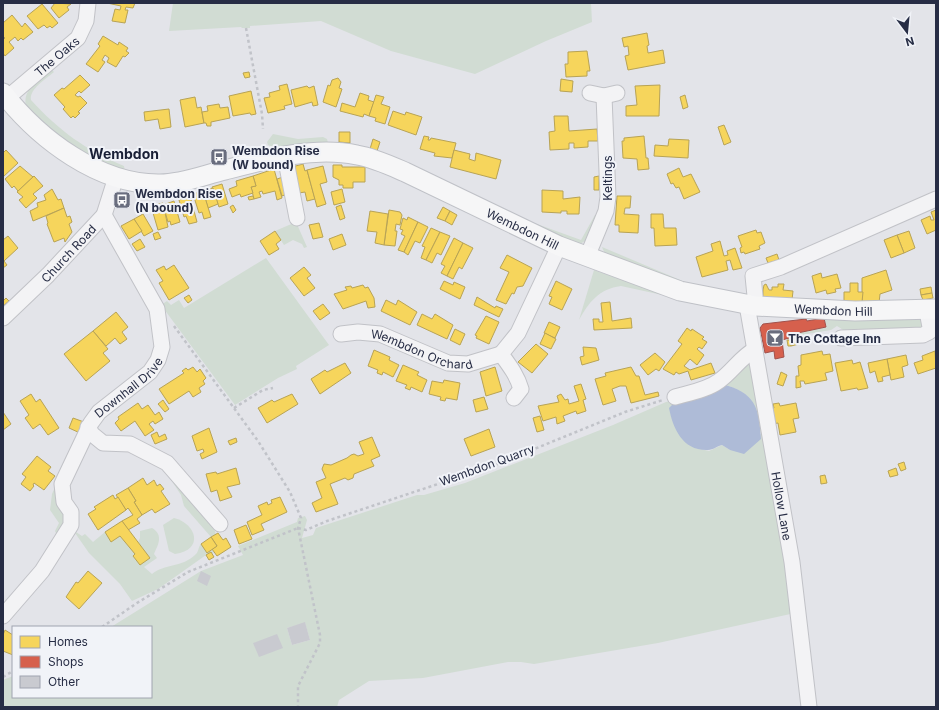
<svg xmlns="http://www.w3.org/2000/svg" width="939" height="710" font-family="Inter,sans-serif">
  <rect width="100%" height="100%" fill="#e3e4e9"/>
  <g fill="#d1dcd3" fill-rule="evenodd">
    <path d="M173,3h418l1,19 -46,19 -71,33 -84,-23 -70,-30 -71,5v2h-8l-1,-1 -72,4z"/>
    <path d="M51,69l3,3c-8,7 -25,17 -23,28 27,30 56,51 93,66l1,7 -40,-18 -35,-25 -24,-24c-4,-17 14,-28 25,-37z"/>
    <path d="M273,134l25,5 25,-2 4,2 1,4h-12l-2,1 -37,5 -9,-4 -1,-3z"/>
    <path d="M595,215l3,1 -11,24 -9,5 -46,-19 2,-3 47,17z"/>
    <path d="M296,222l11,25 -3,1 -2,-4 -9,-4 -9,5 -9,-14z"/>
    <path d="M602,247l90,38 -2,3 -85,-34z"/>
    <path d="M266,258l63,87 -33,21 1,3 -19,9 -43,27 -74,-100 6,-4 4,4 8,-5 5,8z"/>
    <path d="M594,270l73,26 -46,-10c-22,3 -32,16 -42,34z"/>
    <path d="M824,318l97,1 4,10 -77,4 -11,-7 -6,4 -42,7 -1,-2 38,-8z"/>
    <path d="M749,359l46,254 -137,30 -124,21 -13,-2h-13l-85,16 -54,3 -30,19 -2,7h-334v-27l10,-4v21h138v-70h-40l90,-56 42,-16 -5,-9 59,-24 1,-4 7,-2 2,4 -5,18 11,-3 3,-7 101,-33h7l41,-12 148,-58 53,-23 19,-5 -15,15 26,36 13,3 13,-6 8,5 31,-16c-6,-30 -7,-41 -39,-50zM305,623l5,17 -18,5 -5,-17z"/>
    <path d="M168,475l46,53 2,7 -5,2 -27,-31 -3,-11z"/>
    <path d="M56,485l1,20 11,17 -10,15 -3,-6 4,-8 -9,-13 2,-16z"/>
    <path d="M174,518c23,6 30,32 1,36l-6,-3 -6,-26z"/>
    <path d="M152,528c12,7 6,17 2,26l3,4 -13,9 8,7c12,-10 31,-7 43,-19 4,-3 3,-8 6,-11l6,8 5,-3 2,4 -8,2 -48,34 -26,12 -12,-17 -31,-31 -16,-23 9,6 3,-2 8,8 12,-10 6,10 9,-6 15,18 -2,2 7,9 10,-7 -12,-16 2,-4v-7z"/>
  </g>
  <path fill="#aebbd7" d="M722,384c33,9 37,22 39,55l-17,15 -14,-4 -8,-5c-5,1 -9,5 -14,5 -25,1 -35,-21 -39,-42l8,-8z"/>
  <g fill="#f6d55c" stroke="#b8a355">
    <path d="M55,3l16,1 -4,3 2,3 -10,8 -8,-10z"/>
    <path d="M135,3l-2,5 -7,-1 -1,3h3l-3,13 -13,-2 3,-12 5,1 1,-4 -14,-3z"/>
    <path d="M42,4l16,19 -6,5 -2,-2 -3,2 -3,-3 -6,4 -11,-13z"/>
    <path d="M12,15l10,12 3,-4 8,9 -10,8 -2,-2 -3,3 -3,-4 -6,5 5,6 -9,8 -2,-3v-13l2,-2 -2,-2v-13z"/>
    <path d="M647,33l2,12 -2,1 1,7 15,-3 2,13 -37,7 -3,-14 4,-1 -1,-9 -4,1 -2,-9z"/>
    <path d="M103,36l15,9 1,-3 9,6 -2,3 3,2 -4,4 -2,-1 -7,11 -9,-5 2,-4 -4,-3 -3,5 3,2 -7,10 -12,-8 14,-18 -2,-2z"/>
    <path d="M587,51l3,20h-3v5l-21,1 -1,-13h3v-12z"/>
    <path d="M249,72l1,5 -5,1 -2,-5z"/>
    <path d="M80,75l10,10 -9,8 -2,-2 -4,4 3,2 2,-1 7,7 -9,9 2,1 -5,5 -2,-2 -2,2 -8,-9 2,-2 -11,-12 8,-7 2,1z"/>
    <path d="M338,78l3,4 -2,6 3,1 -6,18 -13,-5 5,-17 2,1 2,-6z"/>
    <path d="M561,79l12,2 -1,11 -12,-1z"/>
    <path d="M287,84l5,20 -8,2 1,3 -17,4 -4,-15 6,-1 -1,-4 11,-3 -1,-4z"/>
    <path d="M660,85l-1,31h-33v-10l11,-1 -2,-19z"/>
    <path d="M307,86l2,2 5,-2 4,19 -5,1 -1,-4 -17,5 -4,-17z"/>
    <path d="M251,91l5,23 -5,1 -1,-2 -17,3 -4,-20z"/>
    <path d="M360,93l9,3 -1,4 6,2 -5,14 -5,-2 -1,3 -23,-6 2,-8 13,4z"/>
    <path d="M376,95l8,2 -3,7 9,3 -5,17 -10,-3 1,-3 -7,-2z"/>
    <path d="M685,95l3,12 -5,2 -3,-12z"/>
    <path d="M195,97l2,11 4,-1 3,16 -19,4 -5,-27z"/>
    <path d="M219,104l1,4 8,-1 2,11 -19,4v4h-4l-1,-3h-2l-2,-11 6,-1 -1,-5z"/>
    <path d="M169,109l2,18 -11,2 -2,-10 -13,2 -1,-9z"/>
    <path d="M393,111l12,4 1,-3 16,5 -6,18 -28,-10z"/>
    <path d="M554,116h14l1,15 28,-2 1,12h-10v6l-14,1v-5h-5v6l-19,1 -1,-18 6,-1z"/>
    <path d="M724,125l7,17 -7,3 -6,-18z"/>
    <path d="M339,132h11v11l-11,-1z"/>
    <path d="M424,136l5,1 -1,3h2l1,-2 25,5 -4,15 -18,-2 1,-3 -15,-4z"/>
    <path d="M644,136l2,22h2l1,11 -11,1 -1,-11 -14,-1 -1,-17h2v-3z"/>
    <path d="M373,139l7,3 -3,9 -7,-2z"/>
    <path d="M669,139l20,1 -1,18 -34,-2 1,-11 13,1z"/>
    <path d="M6,150l12,13 -15,14v-24z"/>
    <path d="M454,150l16,4 -1,5 6,2 1,-8 25,7 -5,19 -46,-12z"/>
    <path d="M303,164l2,7 2,-1 8,29 -8,2 -2,-9 -6,1 -7,-26z"/>
    <path d="M333,165h9v2h23v15h-12v6h-10v-3h-4v-5l-6,-3z"/>
    <path d="M20,166l13,11 -15,14 -4,-5 -2,2 -7,-9z"/>
    <path d="M323,166l4,16 -7,2 6,20 -9,3 -10,-37z"/>
    <path d="M679,168l4,9 8,-3 9,18 -16,7 -5,-12 -3,1 -3,-5 -2,1 -4,-10z"/>
    <path d="M274,169l8,29 -5,2 -2,-9 -12,3 -1,-3 -3,1 2,5 -7,2 -3,-12 5,-1 -3,-10z"/>
    <path d="M34,176l9,10 -10,8 4,4 -11,10 -7,-8 4,-3 -6,-5z"/>
    <path d="M253,176l3,10 -5,1 2,6 -12,4 -1,-3 -8,3 -3,-8 8,-3 -1,-5z"/>
    <path d="M286,176l1,18 -5,2 -5,-17z"/>
    <path d="M599,176v14h-5v-13z"/>
    <path d="M222,184l6,20 -9,3 -7,-20z"/>
    <path d="M213,188l5,16 -10,4 -5,-17z"/>
    <path d="M52,189l6,11 3,-1 3,9 -31,13 -3,-10 8,-4 -1,-4 9,-3 -2,-5z"/>
    <path d="M342,189l3,13 -11,3 -3,-13z"/>
    <path d="M542,190l21,1v8l17,-2 -1,17h-12v-3h-6v2l-19,-1z"/>
    <path d="M203,191l8,26 -7,2 -2,-7 -3,1 -6,-19z"/>
    <path d="M190,196l7,26 -8,2 -3,-8 -2,1 -5,-17z"/>
    <path d="M253,196l1,3 -5,1 -1,-3z"/>
    <path d="M617,196h14l-1,12h-5l-1,6 15,1 -1,18 -19,-1v-7h-4z"/>
    <path d="M174,201l6,21 -9,3 -1,-4 -2,1 -5,-17z"/>
    <path d="M163,203l5,24 -10,3 -7,-24z"/>
    <path d="M233,205l3,5 -3,3 -3,-6z"/>
    <path d="M341,205l4,13 -5,2 -4,-13z"/>
    <path d="M443,207l7,4 -5,10 -8,-3z"/>
    <path d="M64,208l3,9 3,-1 2,6 -3,2 3,8 -7,10 -1,-4 -10,4 -7,-18 1,-1 -2,-7z"/>
    <path d="M389,210l11,2 2,3 -2,10 -4,-1 -1,7h2l-2,15 -11,-1z"/>
    <path d="M936,210v20l-9,4 -6,-14 9,-4 1,4h3l-3,-8z"/>
    <path d="M370,211l18,3 -4,31 -9,-2 2,-11 -10,-1z"/>
    <path d="M450,211l7,4 -5,10 -7,-4z"/>
    <path d="M143,214l10,17 -9,5 -10,-17z"/>
    <path d="M651,214h12l1,14h12l1,17 -22,1 -1,-18h-3z"/>
    <path d="M408,217l10,5 -14,30 -6,-2 7,-14 -4,-2 2,-4 -3,-1 3,-11 4,2z"/>
    <path d="M134,219l8,12 -13,8 -8,-13z"/>
    <path d="M418,222l10,5 -8,16 -5,-2 -7,14 -4,-3z"/>
    <path d="M319,223l4,14 -10,2 -4,-14z"/>
    <path d="M431,228l9,4 -14,28 -5,-2 4,-11 -3,-1z"/>
    <path d="M756,230l1,3 4,-1 4,11 -6,3 1,3 -15,5 -1,-2 -3,1 -1,-5 2,-1 -4,-11z"/>
    <path d="M275,231l6,9 -5,4 3,5 -10,6 -9,-14z"/>
    <path d="M909,231l6,17 -11,5 -7,-18z"/>
    <path d="M158,232l3,6 -6,2 -2,-6z"/>
    <path d="M440,232l10,4 -9,19 -4,-2 -5,10 -6,-3z"/>
    <path d="M342,234l4,11 -13,5 -4,-11z"/>
    <path d="M897,235l7,18 -13,5 -7,-18z"/>
    <path d="M8,236l10,12 -14,13 3,4 -4,3v-28z"/>
    <path d="M454,238l9,5 -16,33 -6,-3 4,-7 -4,-2z"/>
    <path d="M140,239l5,8 -8,4 -5,-7z"/>
    <path d="M720,241l4,15 4,-1 -1,-4 8,-3 7,20 -9,2 -3,-10 -4,1 2,9 -26,7 -6,-20 17,-6 -2,-7z"/>
    <path d="M463,243l10,5 -11,21 -3,-2 -6,12 -6,-3z"/>
    <path d="M777,254l2,6 -11,3 -2,-5z"/>
    <path d="M507,255l25,13 -9,18 -6,1 -3,7 -2,-1 -6,11 -10,-4 13,-28 -9,-4z"/>
    <path d="M174,265l15,23 -20,12 -10,-17 4,-2 -7,-11 8,-4 2,4z"/>
    <path d="M304,267l7,8 -4,3 8,10 -11,8 -14,-18z"/>
    <path d="M886,270l6,20 -12,4 -1,9h-17v-25z"/>
    <path d="M821,273l1,5 15,-4 4,14 -6,1 1,3 -9,2 -1,-4 -10,3 -4,-17z"/>
    <path d="M444,281l9,4 1,-3 11,5 -5,12 -20,-10z"/>
    <path d="M556,281l16,8 -10,21 -13,-6 3,-7 -3,-1z"/>
    <path d="M850,283h8v9h5l-1,10 -18,-1v-9h6z"/>
    <path d="M766,284l3,6h3v-3h6v-3h6l-1,6 10,1 -1,9 -29,-1v-9l1,-5z"/>
    <path d="M363,285l2,3 3,-1 6,11 1,9 -7,1 -2,-7 -23,8 -9,-15 13,-4 -2,-3 6,-1 1,2z"/>
    <path d="M931,287l1,6 -11,2 -1,-6z"/>
    <path d="M932,293l1,5 -10,2 -2,-5z"/>
    <path d="M189,295l3,5 -4,3 -4,-5z"/>
    <path d="M477,297l18,11 1,-2 7,3 -4,8 -25,-12z"/>
    <path d="M6,298l3,3 -6,5v-5z"/>
    <path d="M386,300l10,5 2,-5 19,12 -7,13 -29,-14z"/>
    <path d="M610,302l2,19 19,-3 1,10 -38,2 -1,-11h6v3h4l-2,-19z"/>
    <path d="M323,304l7,9 -10,7 -7,-9z"/>
    <path d="M116,312l12,15 -6,5 5,7 -7,5 -5,-6 -9,8 -13,-15z"/>
    <path d="M422,314l10,5 3,-5 18,11 -6,14 -30,-14z"/>
    <path d="M486,316l13,6 -10,22 -13,-6 1,-2 -2,-1z"/>
    <path d="M549,322l11,5 -5,11 -11,-5z"/>
    <path d="M687,328l4,3 1,-2 12,8 -2,2 5,3 -5,7 -3,-2 -2,2 7,6 -7,10 -7,-6 -6,7 6,4 21,-7 4,10 -24,7 -3,-9 -9,3 -3,-2 -2,3 -11,-6 19,-25 -4,-3z"/>
    <path d="M455,329l10,5 -5,11 -10,-5z"/>
    <path d="M93,331l15,18 -5,4 7,8 -24,20 -22,-27z"/>
    <path d="M545,333l11,6 -5,10 -11,-5z"/>
    <path d="M798,338l1,6 -8,2 -2,-6z"/>
    <path d="M787,340h2l2,6h-3z"/>
    <path d="M536,344l12,10 -16,19 -14,-11z"/>
    <path d="M583,347l13,1 3,12 -17,5 -2,-8 4,-1z"/>
    <path d="M374,350l16,7 -1,3 10,5 -6,12 -10,-5 -1,3 -5,-2 1,-3 -10,-4z"/>
    <path d="M822,351l1,4 7,-1 3,17 -8,2 2,7 -22,4 -1,-3h-4l1,6 -5,1v-12h3l-1,-10 3,-1v-10z"/>
    <path d="M935,351l1,17 -18,6 -4,-11 9,-3 -1,-4z"/>
    <path d="M655,353l10,9 -6,9 -3,-2 -8,6 -8,-10z"/>
    <path d="M906,355l2,10 -6,2 2,10 -13,3 -4,-21z"/>
    <path d="M887,359l3,16 -8,2 1,4 -5,1 -3,-11 -5,2 -2,-10z"/>
    <path d="M852,360l1,4 7,-2 8,26 -10,2 -1,-2 -16,3 -6,-28z"/>
    <path d="M345,363l6,10 -31,21 -9,-15 14,-9 2,2z"/>
    <path d="M403,365l16,7 -2,3 10,5 -5,12 -11,-5 -1,3 -5,-2 2,-3 -11,-4z"/>
    <path d="M193,367l4,5 3,-3 6,9 -3,3 2,3 -6,4 2,4 -8,5 -4,-6 -20,13 -10,-15 25,-16 -2,-2 4,-3 2,2z"/>
    <path d="M495,367l7,24 -16,5 -6,-24z"/>
    <path d="M631,367l5,9h3l6,19 13,-3 1,4 -28,7 -5,-17h-6l-8,3 4,12 -13,4 -8,-26 11,-3 -1,-3z"/>
    <path d="M781,372l6,3 -4,11 -6,-2z"/>
    <path d="M444,380l16,3 -3,17 -11,-2 -1,3 -5,-1 1,-3 -12,-3 3,-13 11,2z"/>
    <path d="M581,384l5,15 -3,1 3,11 -9,3 -1,-3 -13,5 2,5 -8,3 -1,-7 -13,4 -5,-15 21,-4 -2,-6 4,-2 4,6 3,-1 1,5 10,-3 -5,-15z"/>
    <path d="M31,394l5,8 4,-3 19,29 -11,7 -8,-11 -7,5 -8,-11 4,-3 -9,-14z"/>
    <path d="M292,394l6,10 -31,19 -9,-15 14,-8 2,2z"/>
    <path d="M484,397l4,12 -12,3 -3,-12z"/>
    <path d="M163,400l6,9 -4,3 -7,-8z"/>
    <path d="M138,403l4,6 6,-4 7,10 4,-3 4,7 -8,5 -2,-3 -4,3 5,6 -9,6 -10,-15 -14,10 -6,-8 4,-4 -1,-2z"/>
    <path d="M779,403l1,3 16,-3 3,15 -6,1 3,13 -16,3 -2,-12 -6,1 -3,-15 5,-1 -1,-4z"/>
    <path d="M3,412l8,12 -8,6z"/>
    <path d="M540,416l4,14 -7,2 -4,-14z"/>
    <path d="M73,418l11,4 -4,11 -11,-5z"/>
    <path d="M209,428l8,24 -15,7 -2,-5 4,-2 -1,-3 -6,2 -5,-15z"/>
    <path d="M489,429l6,18 -24,9 -7,-17z"/>
    <path d="M157,432l2,5 6,-3 2,5 -12,5 -4,-9z"/>
    <path d="M372,437l8,19 -9,4 3,6 -20,8 -1,4 -5,2 -3,-2 -15,6 8,20 -22,8 -4,-9 10,-5 -6,-16 10,-4 -4,-9 2,-5 7,1 16,-7 4,-3 3,-1 4,2 6,-2 -5,-12z"/>
    <path d="M236,438l1,4 -7,3 -2,-4z"/>
    <path d="M37,456l14,11 -3,4 7,5 -11,14 -10,-7 -1,2 1,1 -4,5 -9,-7 5,-7 -4,-3z"/>
    <path d="M904,462l2,7 -5,2 -3,-7z"/>
    <path d="M236,468l4,16 -13,3 5,10 -12,4 -3,-11 -6,2 -5,-18 10,-2 1,2z"/>
    <path d="M896,468l2,7 -8,2 -2,-6z"/>
    <path d="M825,475l2,8 -6,1 -1,-8z"/>
    <path d="M143,478l4,7 7,-5 3,6 3,-2 4,5 -3,2 9,13 -15,9 -3,-4 -10,6 -8,-13 2,-1 -8,-13z"/>
    <path d="M128,488l8,13 -2,1 8,13 -5,4 3,4 -12,7 -6,-9 11,-6 -5,-7 -2,2 -10,-15z"/>
    <path d="M113,495l2,4 3,-2 8,13 -28,20 -10,-16 8,-5 -2,-2z"/>
    <path d="M280,497l7,15 -26,12 3,6 -12,5 -5,-13 15,-7 -4,-9 9,-4 1,3 4,-2 -1,-3z"/>
    <path d="M122,521l28,37 -10,7 -7,-9 2,-2 -15,-18 -9,6 -6,-10z"/>
    <path d="M246,525l6,14 -13,5 -5,-14z"/>
    <path d="M218,533l5,7 3,-2 5,9 -14,9 -5,-7 5,-3 -6,-9z"/>
    <path d="M211,537l6,9 -10,7 -6,-9z"/>
    <path d="M211,552l3,5 -5,3 -3,-5z"/>
    <path d="M88,571l14,12 -23,26 -13,-12 10,-15 2,1z"/>
    <path d="M5,630l8,5v20l-10,-4v-16z"/>
  </g>
  <path fill="#d6604d" stroke="#a2514b" d="M824,318l2,9 -38,8 1,3 -7,2 2,17 -9,2 -1,-8 -9,2 -5,-25 3,-4 43,-5 1,2z"/>
  <g fill="#c9cad0">
    <path d="M201,571l10,5 -4,10 -10,-5z"/>
    <path d="M305,622l5,18 -18,5 -5,-17z"/>
    <path d="M277,634l6,14 -24,9 -6,-14z"/>
  </g>
  <g fill="none" stroke-linecap="round" stroke-linejoin="round">
    <defs>
      <g id="minor">
        <path d="M590,93l14,3 13,-3"/>
        <path id="s1" d="M7,98l71,-60 8,-17 2,-18"/>
        <path d="M285,156l12,62"/>
        <path d="M587,257l19,-46 2,-14 -4,-101"/>
        <path id="s2" d="M747,305l45,257 17,145"/>
        <path d="M756,306l-3,-30 28,-9 155,-68"/>
        <path id="s3" d="M3,318l45,-43 56,-60 12,-38"/>
        <path id="s4" d="M341,334l17,-2 22,2 68,29 20,1 33,-10"/>
        <path d="M841,338l82,-3 6,-3 1,-5 -3,-16"/>
        <path d="M675,397c14,-4 32,-7 44,-16 13,-9 21,-23 35,-31"/>
        <path d="M514,398l7,-9c-4,-14 -12,-24 -20,-35l17,-21 41,-87"/>
        <path d="M88,427l4,7 11,9 27,1 37,19 53,61"/>
        <path id="s5" d="M3,616l39,-45 29,-46v-13l-7,-10 -2,-18 29,-61 8,-11 51,-40 8,-12 4,-13 -5,-38 -53,-94"/>
      </g>
      <g id="major">
        <path id="s6" d="M3,93c36,46 96,92 157,91 22,0 44,-9 65,-14 42,-11 89,-24 132,-15 17,3 32,10 48,17l154,74 121,45 76,15 99,5 81,-2"/>
      </g>
    </defs>
    <use href="#minor" stroke="#c1c2c7" stroke-width="17"/>
    <use href="#major" stroke="#bfc1c7" stroke-width="21"/>
    <g stroke="#c1c3c9" stroke-width="2.5" stroke-dasharray="3 3" stroke-linecap="butt">
      <path d="M246,28l16,86 1,15"/>
      <path d="M174,326l84,115 32,51 11,26 -3,10 22,107v8l-22,43v21"/>
      <path d="M234,408l29,-18 10,-2"/>
      <path d="M298,528l8,2 21,-9 168,-56 130,-53 38,-12"/>
      <path d="M102,627l35,-24 51,-31 110,-44"/>
      <path d="M3,677l10,-6"/>
    </g>
    <use href="#minor" stroke="#f3f3f5" stroke-width="15"/>
    <use href="#major" stroke="#f6f6f7" stroke-width="19"/>
  </g>
  <defs>
    <symbol id="bus-square" viewBox="-11 -11 22 22"><rect x="-9" y="-9" width="18" height="18" rx="4" fill="#696d7e" stroke="#f1f3f8"/><path d="M-5-6H5V4H4V6H2V4H-2V6H-4V4H-5ZM-3.5-4V0h7V-4ZM-3.5 1.2v1.5H-2V1.2ZM2 1.2v1.5H3.5V1.2Z" fill="#fff"/></symbol>
    <symbol id="bar-square" viewBox="-11 -11 22 22"><rect x="-9" y="-9" width="18" height="18" rx="4" fill="#696d7e" stroke="#f1f3f8"/><path d="M-6-5H6L.8 .8V4.5H3.5V6h-7V4.5H-.8V.8Z" fill="#fff"/></symbol>
  </defs>
  <g fill-rule="evenodd">
    <use href="#bus-square" x="209" y="147" width="20" height="20"/>
    <use href="#bus-square" x="112" y="190" width="20" height="20"/>
    <use href="#bar-square" x="765" y="328" width="20" height="20"/>
  </g>
  <g text-anchor="middle" dominant-baseline="central" stroke-width="4" stroke-linejoin="round" paint-order="stroke">
    <g font-size="12" fill="#272d45" stroke="#f1f3f8">
      <text stroke="none"><textPath href="#s1" startOffset="65">The Oaks</textPath></text>
      <text transform="translate(607 178) rotate(-90)">Keltings</text>
      <text stroke="none"><textPath href="#s6" startOffset="570">Wembdon Hill</textPath></text>
      <text stroke="none"><textPath href="#s3" startOffset="92">Church Road</textPath></text>
      <text stroke="none"><textPath href="#s6" startOffset="894">Wembdon Hill</textPath></text>
      <text stroke="none"><textPath href="#s4" startOffset="84">Wembdon Orchard</textPath></text>
      <text stroke="none"><textPath href="#s5" startOffset="277">Downhall Drive</textPath></text>
      <text transform="translate(487 465) rotate(-20)">Wembdon Quarry</text>
      <text stroke="none"><textPath href="#s2" startOffset="204">Hollow Lane</textPath></text>
    </g>
    <g font-size="12" font-weight="bold" fill="#272d45" stroke="#f1f3f8" text-anchor="start">
      <text x="232" y="150">Wembdon Rise<tspan x="232" dy="14">(W bound)</tspan></text>
      <text x="135" y="193">Wembdon Rise<tspan x="135" dy="14">(N bound)</tspan></text>
      <text x="788" y="338">The Cottage Inn</text>
    </g>
    <g font-size="14" font-weight="bold" fill="#191f36" stroke="#f1f3f8">
      <text x="124" y="153">Wembdon</text>
    </g>
  </g>
  <rect width="939" height="710" fill="none" stroke="#272d45" stroke-width="8"/>
  <rect x="12" y="626" width="140" height="72" fill="#f1f3f8" stroke="#a0a4b0"/>
  <rect x="20" y="636" width="20" height="12" fill="#f6d55c" stroke="#a0a4b0"/>
  <text x="48" y="646" font-size="12" fill="#272d45">Homes</text>
  <rect x="20" y="656" width="20" height="12" fill="#d6604d" stroke="#a0a4b0"/>
  <text x="48" y="666" font-size="12" fill="#272d45">Shops</text>
  <rect x="20" y="676" width="20" height="12" fill="#c9cad0" stroke="#a0a4b0"/>
  <text x="48" y="686" font-size="12" fill="#272d45">Other</text>
  <g transform="translate(907 32) rotate(164)" stroke="#f1f3f8" stroke-width="3" paint-order="stroke">
  <path d="M0-3L7 15L0 10L-7 15Z" fill="#272d45"/>
  <text y="-6" font-size="11" font-weight="bold" text-anchor="middle" fill="#272d45">N</text>
  </g>
</svg>
